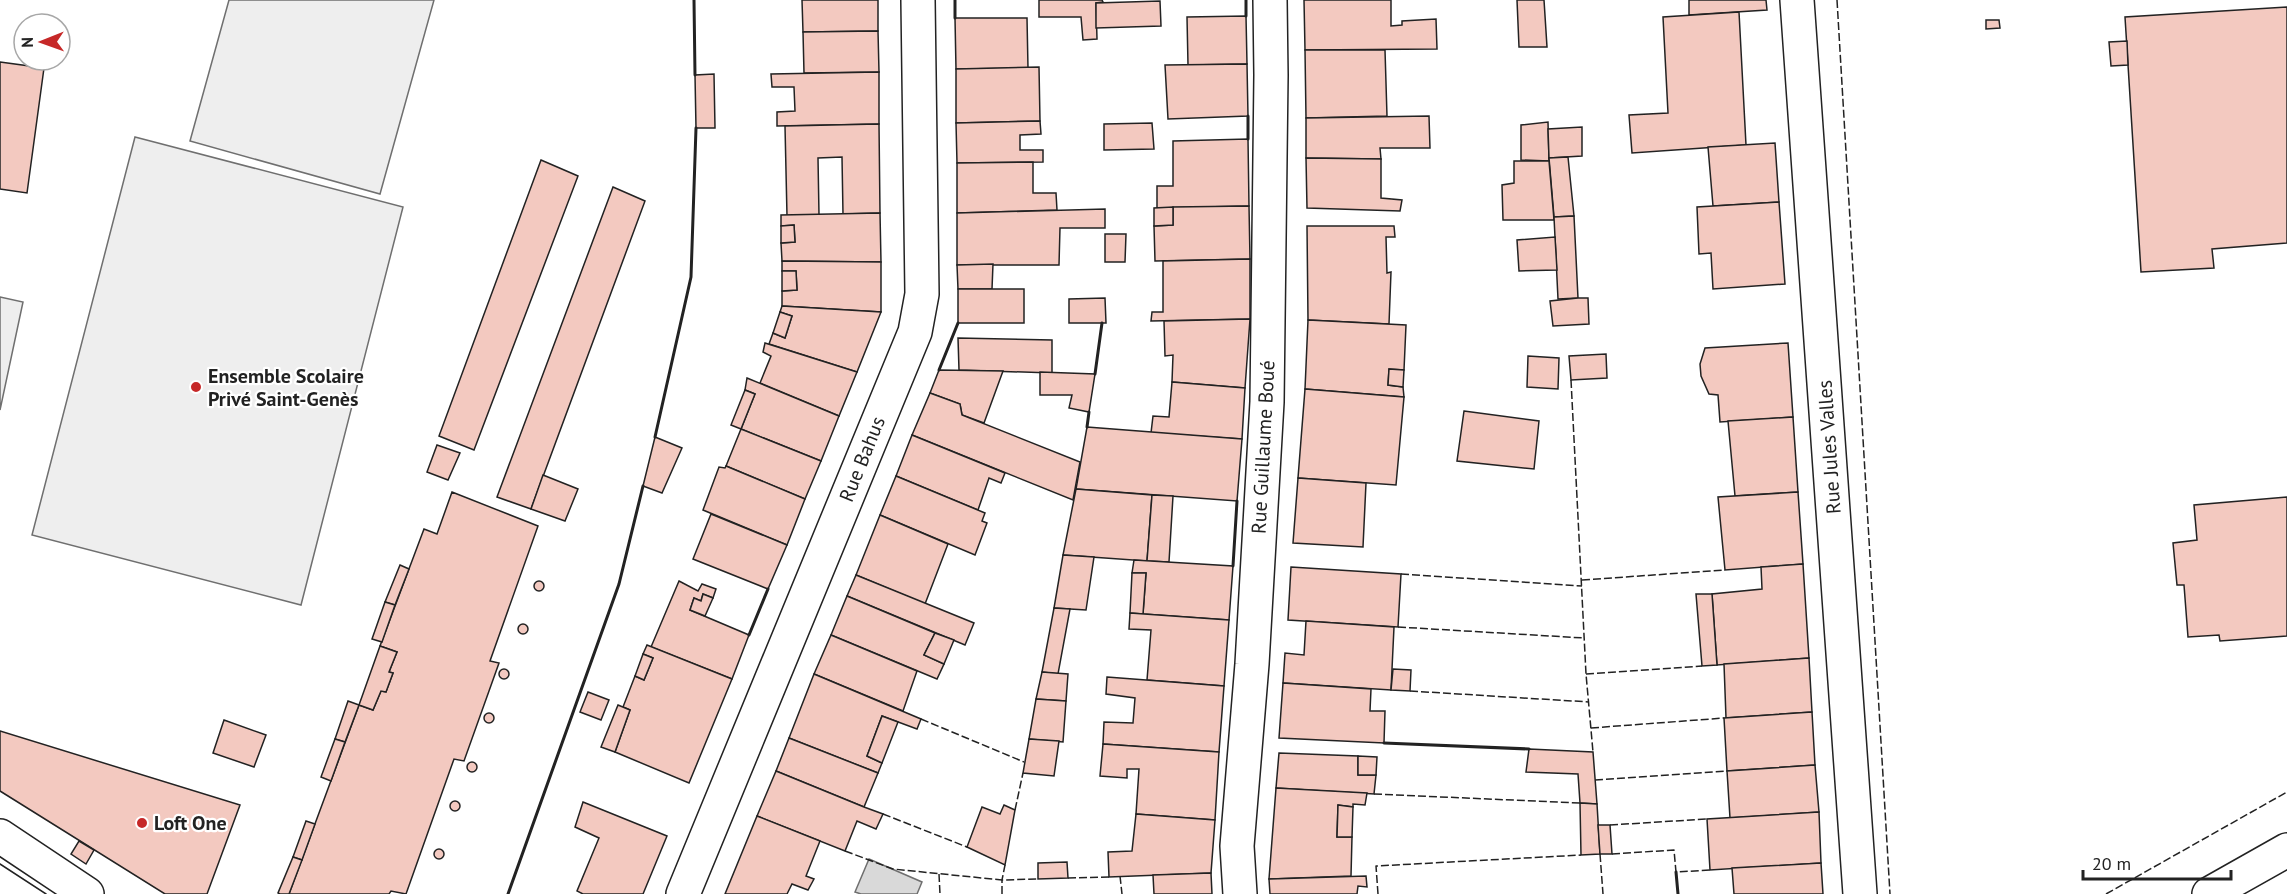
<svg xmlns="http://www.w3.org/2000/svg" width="2287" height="894" font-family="'PT Sans',sans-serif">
  <rect width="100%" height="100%" fill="#fff"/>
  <g fill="#eee" stroke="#6f6f6f" stroke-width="1.5">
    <path d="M229,0h205l-54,194 -190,-53z"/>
    <path d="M135,137l268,70 -102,398 -269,-70z"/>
    <path d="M0,297l23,5 -23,108z"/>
  </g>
  <path fill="#d9d9d9" stroke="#6f6f6f" stroke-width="1.5" d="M869,859l53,23 -5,12h-56l-6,-2z"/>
  <g fill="#f3c9c0" stroke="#222" stroke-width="1.5">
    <path d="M802,0h76v31l-75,1z"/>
    <path d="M1039,0h63l1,2 -7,1 1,36 -14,1 -2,-23h-42z"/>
    <path d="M1304,0h87v26l11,-1v-4l34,-2 1,30 -132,1z"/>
    <path d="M1517,0h27l3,47h-28z"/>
    <path d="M1689,0h77l1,10 -78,5z"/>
    <path d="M1160,1l1,25 -65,2v-25z"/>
    <path d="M2287,7v236l-75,6 2,19 -73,4 -16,-255z"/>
    <path d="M1739,12l7,133 -114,8 -3,-38 39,-2 -5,-96z"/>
    <path d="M1246,16l1,48 -59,1 -1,-48z"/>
    <path d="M955,18h72l1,50 -72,1z"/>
    <path d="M1986,20h13l1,8 -14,1z"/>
    <path d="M878,31l1,41 -75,1 -1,-41z"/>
    <path d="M2127,41l1,24 -17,1 -2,-24z"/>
    <path d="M1305,50h80l2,66 -81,2z"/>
    <path d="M0,62l44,6 -17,125 -27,-4z"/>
    <path d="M1247,64l1,52 -80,3 -3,-54z"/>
    <path d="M1039,67l1,54 -84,2v-54z"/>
    <path d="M879,72v52l-102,2v-14l18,-1 -1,-24h-22l-1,-13z"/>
    <path d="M714,74l1,54h-19l-1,-53z"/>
    <path d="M1429,116l1,32h-50l1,11 -75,-1v-40z"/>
    <path d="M1040,121l1,13 -21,1v15h23v12l-86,1 -1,-40z"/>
    <path d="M1548,122l1,39 -28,-1v-35z"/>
    <path d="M1152,123l2,26 -50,1v-26z"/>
    <path d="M879,124l1,89 -37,1 -1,-57 -24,1 1,57 -32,1 -2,-90z"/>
    <path d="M1582,127v29l-33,2 -1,-29z"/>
    <path d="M1248,139l1,67 -92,2v-22h16v-45z"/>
    <path d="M1775,143l4,59 -66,4 -5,-59z"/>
    <path d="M1568,157l6,59 -20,1 -5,-59z"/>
    <path d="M1306,158l75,1v39l21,2 -2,11 -93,-3z"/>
    <path d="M541,160l37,16 -104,274 -35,-14z"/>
    <path d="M1514,161h35l5,59h-51l-1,-35 12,-2z"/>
    <path d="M1033,162v31h23l1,17 -100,3v-50z"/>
    <path d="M613,187l32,14 -114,308 -34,-12z"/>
    <path d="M1779,202l6,82 -72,5 -2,-36 -12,1 -2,-47z"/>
    <path d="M1249,206l1,53 -95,2 -1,-35 19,-1v-18z"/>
    <path d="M1173,207v18l-19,1v-18z"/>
    <path d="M1105,209v19h-45l-1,37h-102v-52z"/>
    <path d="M880,213l1,49 -99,-1 -1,-18 14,-1 -1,-17 -13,1v-11z"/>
    <path d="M1574,216l4,82 -20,1 -4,-82z"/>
    <path d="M794,225l1,17 -14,1v-17z"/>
    <path d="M1307,226h87l1,11h-9l1,36 4,-1 -2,52 -81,-4z"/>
    <path d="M1105,234h21l-1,28h-20z"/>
    <path d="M1555,237l2,33 -38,1 -2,-31z"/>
    <path d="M1250,259v60l-99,2 1,-9h11v-51z"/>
    <path d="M782,261l99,1v50l-99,-6v-15l15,-1 -1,-19h-14z"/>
    <path d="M993,264l-1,25h-34l-1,-24z"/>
    <path d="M782,271h14l1,19 -15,1z"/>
    <rect x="958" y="289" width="66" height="34"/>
    <path d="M1105,298l1,25h-37v-24z"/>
    <path d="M1578,298h10l1,26 -36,2 -3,-25z"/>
    <path d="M782,306l99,6 -24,60 -88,-28 4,-11 12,5 7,-22 -12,-4z"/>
    <path d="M780,312l12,4 -7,22 -12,-5z"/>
    <path d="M1250,319l-5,69 -73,-6 1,-27 -8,1 -1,-35z"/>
    <path d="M1308,320l98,5 -2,45 -15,-1 -1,16 15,2 1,10 -99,-8z"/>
    <path d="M958,338l94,2v33l-93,-3z"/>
    <path d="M765,343l92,29 -18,44 -79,-33 11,-27 -8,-4z"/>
    <path d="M1788,343l5,74 -73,5 -2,-27 -9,-1 -8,-18 -1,-12 5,-16z"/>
    <path d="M1606,354l1,24 -36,2 -2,-24z"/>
    <path d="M1528,356l31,2 -1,31 -31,-2z"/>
    <path d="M1389,369l15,1 -1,17 -15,-2z"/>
    <path d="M939,370l64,1 -19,52 -22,-8 -2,-11 -30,-11z"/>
    <path d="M1040,372l55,2 -6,38 -20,-4 3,-13h-32z"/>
    <path d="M747,378l92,38 -18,45 -80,-32 14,-35 -10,-4z"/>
    <path d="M1172,382l73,6 -3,51 -91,-6 2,-17 16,1z"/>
    <path d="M1305,389l99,8 -8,88 -98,-7z"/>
    <path d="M745,390l10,4 -14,35 -10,-4z"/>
    <path d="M930,393l30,11 2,11 118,47 -7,38 -161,-65z"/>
    <path d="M1464,411l75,10 -5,48 -77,-8z"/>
    <path d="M1793,417l5,75 -63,4 -7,-75z"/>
    <path d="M1087,427l155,12 -5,62 -161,-12z"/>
    <path d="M741,429l80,32 -16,38 -79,-33z"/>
    <path d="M912,435l93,38 -4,10 -12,-5 -11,32 -82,-34z"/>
    <path d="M655,437l27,11 -20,45 -19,-7z"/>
    <path d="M437,445l23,8 -12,27 -21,-8z"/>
    <path d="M726,466l79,33 -18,46 -84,-35 16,-43 6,1z"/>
    <path d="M543,475l35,14 -13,32 -34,-12z"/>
    <path d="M896,476l89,37 -3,8 5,2 -12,32 -95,-40z"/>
    <path d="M1298,478l68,5 -3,64 -70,-4z"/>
    <path d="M1076,489l76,6 -5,66 -84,-6z"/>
    <path d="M452,492l86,34 -48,135 9,2 -35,98 -10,-2 -48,135 -15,-3 -2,3h-100l70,-189 14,5 8,-19 5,1 7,-19 -4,-1 8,-20 -17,-6 44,-117 13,5z"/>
    <path d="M1798,492l5,72 -78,6 -7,-73z"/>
    <path d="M1152,495l21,1 -4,66 -22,-1z"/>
    <path d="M2287,497v139l-67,5 -1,-6 -31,2 -4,-52h-7l-4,-42 24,-3 -3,-35z"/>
    <path d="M711,514l76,31 -19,44 -75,-30z"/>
    <path d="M880,515l68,29 -23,60 -69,-29z"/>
    <path d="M1063,555l31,2 -8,53 -32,-2z"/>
    <path d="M1134,560l99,6 -4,54 -86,-6 3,-41h-14z"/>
    <path d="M1803,564l6,94 -92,7 -5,-71 50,-5 -1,-22z"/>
    <path d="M400,565l9,4 -14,36 -10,-3z"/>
    <path d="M1291,567l110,7 -3,53 -110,-7z"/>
    <path d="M1132,573h14l-3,41 -13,-1z"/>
    <path d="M856,575l118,48 -9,22 -118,-49z"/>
    <path d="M679,581l19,10 4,-7 14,5 -3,9 -10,-4 -2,7 -7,-3 -4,12 59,25 -17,44 -81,-32z"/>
    <circle cx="539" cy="586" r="5"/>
    <path d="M703,594l10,4 -8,18 -15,-6 4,-12 7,3z"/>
    <path d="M1696,594h16l5,71 -15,1z"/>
    <path d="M847,596l88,37 -11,22 20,9 -7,15 -106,-44z"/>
    <path d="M385,602l10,3 -13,37 -10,-3z"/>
    <path d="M1054,608l16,1 -12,65 -16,-2z"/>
    <path d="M1130,613l99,7 -5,66 -77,-6 4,-50 -22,-1z"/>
    <path d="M1306,621l88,6 -3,63 -108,-7 2,-30 19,2z"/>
    <circle cx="523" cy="629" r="5"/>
    <path d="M935,633l19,7 -10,24 -20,-9z"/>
    <path d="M831,635l86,36 -14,40 -89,-37z"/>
    <path d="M647,645l85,34 -43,104 -74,-31 15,-42 -7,-3 12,-31 9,4 9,-22 -10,-4z"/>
    <path d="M380,646l17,6 -8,20 4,1 -7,19 -5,-1 -8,19 -14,-5z"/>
    <path d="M643,654l10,4 -9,22 -9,-4z"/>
    <path d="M1809,658l3,54 -86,6 -2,-54z"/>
    <circle cx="504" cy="674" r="5"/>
    <path d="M1393,669l18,1 -1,21 -19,-1z"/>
    <path d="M1042,672l26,2 -2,27 -30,-2z"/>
    <path d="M814,674l107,45 -4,10 -35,-13 -15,40 15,7 -4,10 -89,-35z"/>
    <path d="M1107,677l117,9 -5,66 -116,-8 1,-22 29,1 2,-25 -29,-4z"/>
    <path d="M1283,683l88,6 -1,22h15l-1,32 -105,-5z"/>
    <path d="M588,692l21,8 -8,20 -21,-8z"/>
    <path d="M1036,699l30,2 -3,41 -34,-3z"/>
    <path d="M348,701l11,4 -14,37 -10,-3z"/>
    <path d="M618,705l12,5 -15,42 -14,-5z"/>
    <path d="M1812,712l3,53 -88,6 -3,-53z"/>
    <circle cx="489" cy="718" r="5"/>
    <path d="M882,716l16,6 -16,41 -15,-7z"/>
    <path d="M224,720l42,15 -12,32 -41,-14z"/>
    <path d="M0,731l240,74 -33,89h-42l-165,-103z"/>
    <path d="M789,738l89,35 -14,34 -88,-36z"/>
    <path d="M335,739l10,3 -14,39 -10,-4z"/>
    <path d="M1029,739l30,2 -5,35 -31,-3z"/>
    <path d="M1103,744l116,8 -4,68 -79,-6 3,-45h-12v9l-27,-2z"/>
    <path d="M1529,749l64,3 4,52 -17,-1 -2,-29 -52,-2z"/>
    <path d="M1279,753l79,3v19h18l-2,19 -98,-6z"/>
    <path d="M1358,756l19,1 -1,18h-18z"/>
    <circle cx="472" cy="767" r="5"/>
    <path d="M1815,765l4,47 -89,6 -3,-47z"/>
    <path d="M776,771l88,36 19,7 -7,15 -19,-8 -12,30 -88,-35z"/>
    <path d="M1276,788l91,5 -2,12 -12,-1v3l-15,-2 -1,32h15l-1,39 -82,3z"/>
    <circle cx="455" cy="806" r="5"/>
    <path d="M583,802l84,34 -24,58h-60l-6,-3 22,-53 -24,-11z"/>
    <path d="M1580,803l17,1 3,50 -19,1z"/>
    <path d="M1004,805l11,5 -10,55 -38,-18 15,-40 18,7z"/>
    <path d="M1338,805l15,2 -1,30h-15z"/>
    <path d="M1819,812l2,51 -111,7 -3,-51z"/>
    <path d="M1136,814l79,6 -4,53 -102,4 -1,-25 24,-1z"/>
    <path d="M757,816l63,25 -14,35 8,3 -6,11 -16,-6 -5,10h-62z"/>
    <path d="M306,821l9,3 -13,36 -9,-3z"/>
    <path d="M1598,825h12l2,29h-12z"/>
    <path d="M79,841l15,9 -8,14 -15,-10z"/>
    <circle cx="439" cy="854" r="5"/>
    <path d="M293,857l9,3 -13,34h-9l-2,-1z"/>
    <path d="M1067,862l1,16 -30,1v-16z"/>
    <path d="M1821,863l2,31h-89l-2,-26z"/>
    <path d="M1211,873l1,21h-58l-1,-19z"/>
    <path d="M1366,876l1,11 -9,-1 -1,8h-87l-1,-15z"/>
  </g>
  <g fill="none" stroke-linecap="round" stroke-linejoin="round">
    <defs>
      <g id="minor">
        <path d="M1797,0l63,894"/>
        <path d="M683,894l232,-562 7,-38 -4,-294"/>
        <path d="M1240,894l-3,-48 15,-182 15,-262 4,-327 -1,-75"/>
        <path d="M2209,894l78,-44"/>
      </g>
      <path id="major" d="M0,836l87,58"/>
    </defs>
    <use href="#minor" stroke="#222" stroke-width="36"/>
    <use href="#major" stroke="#222" stroke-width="36"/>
    <use href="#minor" stroke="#fff" stroke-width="33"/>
    <use href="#major" stroke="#fff" stroke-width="33"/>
    <path stroke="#222" stroke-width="1.5" d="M0,864l46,30"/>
    <g stroke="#222" stroke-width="1.5" stroke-dasharray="8 3" stroke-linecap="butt">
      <path d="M1837,0l53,894"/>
      <path d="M1571,380l15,294 7,78"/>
      <path d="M1401,574l181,12"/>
      <path d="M1582,580l143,-10"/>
      <path d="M1398,627l186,11"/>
      <path d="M1586,674l116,-8"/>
      <path d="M1410,691l179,11"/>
      <path d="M921,719l103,43"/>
      <path d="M1591,728l133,-10"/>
      <path d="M1595,780l132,-9"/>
      <path d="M1374,794l206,9"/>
      <path d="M1015,810l8,-37"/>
      <path d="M883,814l84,33"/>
      <path d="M1610,825l97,-6"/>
      <path d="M845,851l48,18 109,11 36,-1"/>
      <path d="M1600,854l3,40"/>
      <path d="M1612,854l62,-4 2,22 34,-2"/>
      <path d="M939,874l1,20"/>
      <path d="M1120,876l2,18"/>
      <path d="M1068,878l41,-1"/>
      <path d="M1002,894v-14l3,-15"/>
      <path d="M1378,894l-2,-28 205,-11"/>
      <path d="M2106,894l181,-102"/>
    </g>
    <g stroke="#222" stroke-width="3">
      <path d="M694,0l1,75"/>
      <path d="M955,0v18"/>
      <path d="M1246,0v16"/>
      <path d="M1248,139v-23"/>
      <path d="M939,370l19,-47"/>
      <path d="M1095,374l7,-51"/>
      <path d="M1087,427l2,-15"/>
      <path d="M655,437l36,-160 5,-149"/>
      <path d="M1233,566l4,-65"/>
      <path d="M749,635l19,-46"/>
      <path d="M1384,743l145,6"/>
      <path d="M1676,872l2,22"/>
      <path d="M508,894l111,-310 24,-98"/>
    </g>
  </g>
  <g fill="#c62828" stroke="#fff" stroke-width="2">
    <circle cx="196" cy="387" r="6"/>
    <circle cx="142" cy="823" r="6"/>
  </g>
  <g text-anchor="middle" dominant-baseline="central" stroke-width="4.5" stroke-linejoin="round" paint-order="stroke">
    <g font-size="20" font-weight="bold" fill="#222" stroke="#fff" text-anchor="start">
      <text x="208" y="376">Ensemble Scolaire<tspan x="208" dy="23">Privé Saint-Genès</tspan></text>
      <text x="154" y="823">Loft One</text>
    </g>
    <g font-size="20" fill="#222" stroke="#fff">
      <text transform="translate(1263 447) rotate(-87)">Rue Guillaume Boué</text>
      <text transform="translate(1829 447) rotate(-94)">Rue Jules Valles</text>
      <text transform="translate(862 459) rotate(-68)">Rue Bahus</text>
    </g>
  </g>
  <g transform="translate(42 42) rotate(269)"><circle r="28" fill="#ffffff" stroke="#a7a7a7" stroke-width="1.5"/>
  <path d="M0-4.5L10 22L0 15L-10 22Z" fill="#c62828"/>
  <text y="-9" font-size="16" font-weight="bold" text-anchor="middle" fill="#222222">N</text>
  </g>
  <path d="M2083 870v9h148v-9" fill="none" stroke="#222222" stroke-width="3"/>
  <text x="2092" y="870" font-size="18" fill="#222222" stroke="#ffffff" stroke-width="4.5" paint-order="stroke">20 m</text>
</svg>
